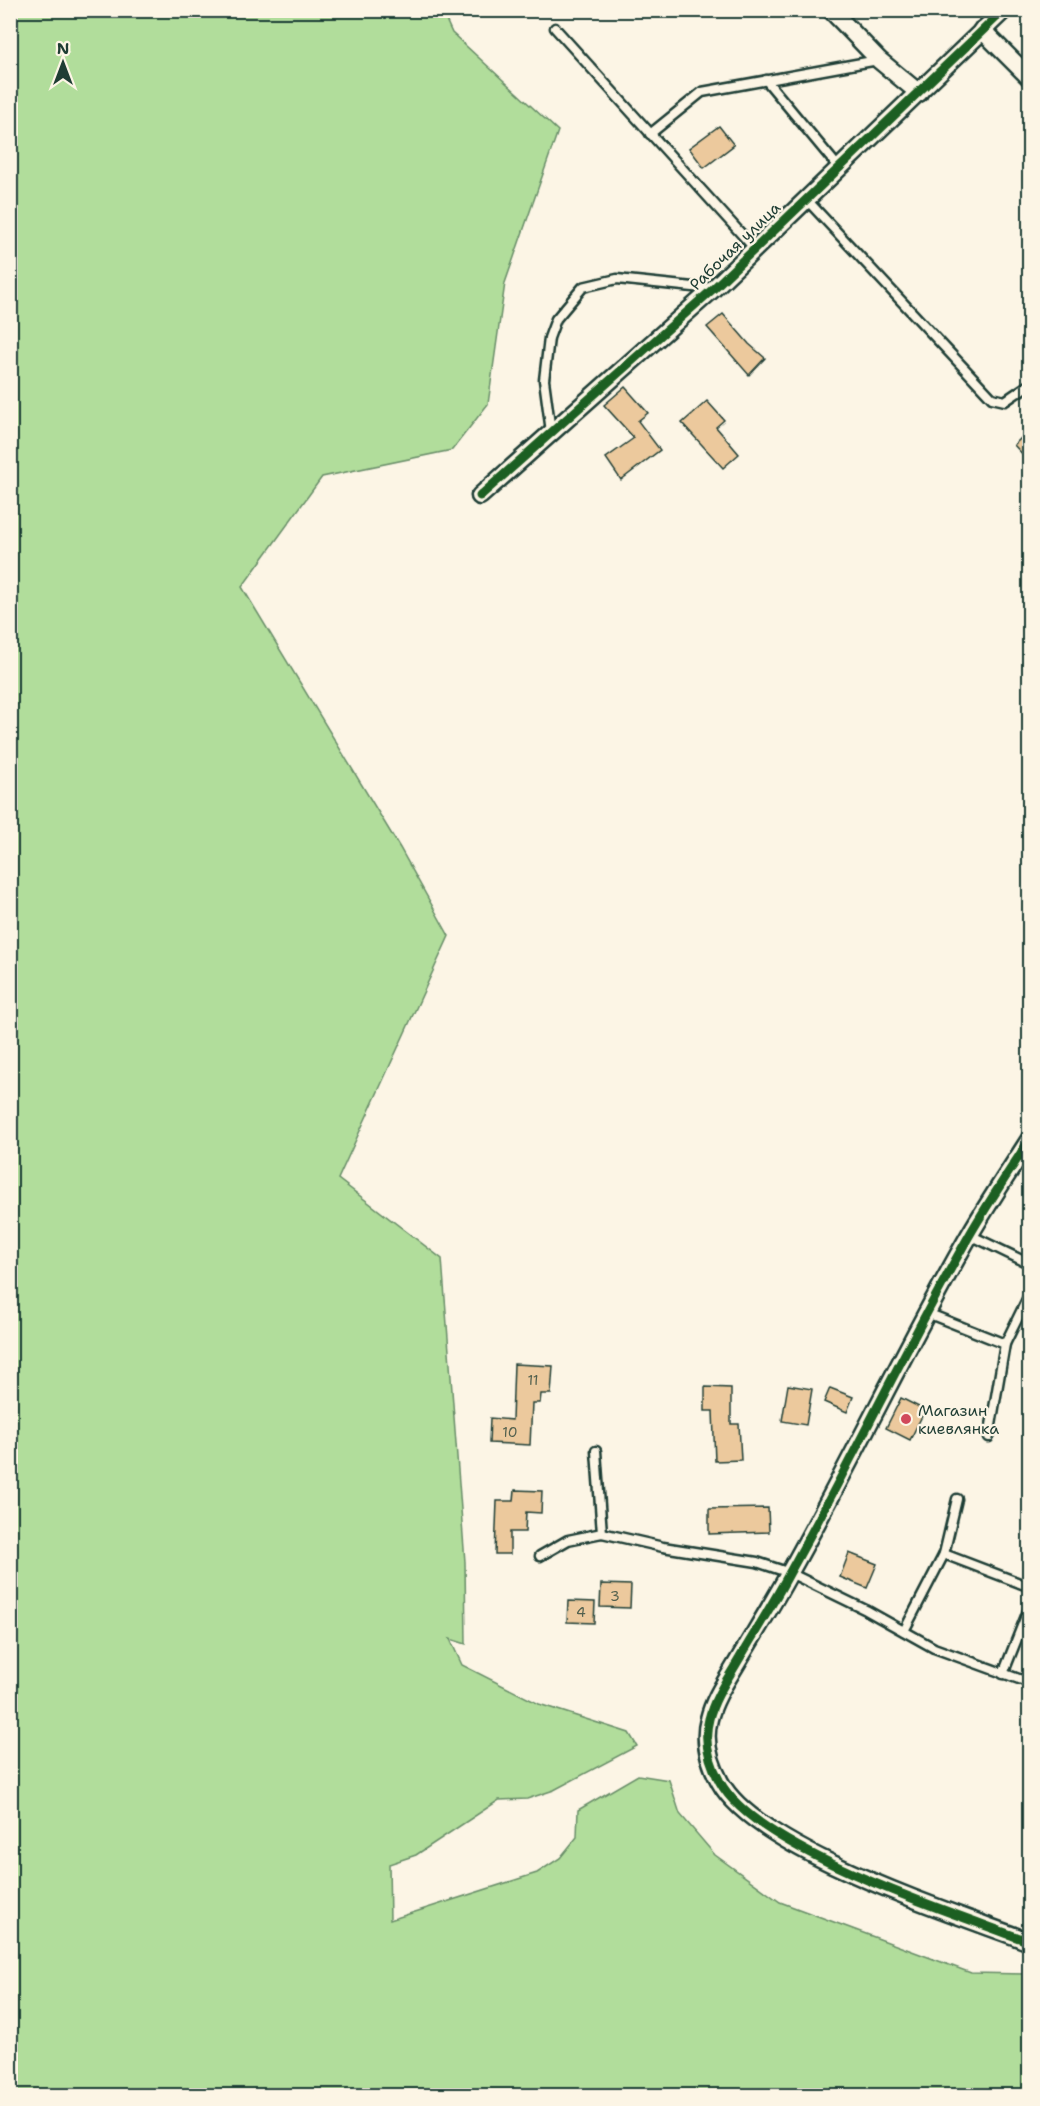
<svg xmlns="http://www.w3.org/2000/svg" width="1040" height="2106" font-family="'Shantell Sans',sans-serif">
  <rect width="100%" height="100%" fill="#fcf5e5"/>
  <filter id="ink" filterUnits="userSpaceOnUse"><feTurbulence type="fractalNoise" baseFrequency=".0167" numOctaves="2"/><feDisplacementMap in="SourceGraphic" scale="12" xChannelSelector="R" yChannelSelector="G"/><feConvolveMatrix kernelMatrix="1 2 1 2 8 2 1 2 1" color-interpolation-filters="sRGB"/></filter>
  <g filter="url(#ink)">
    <path fill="#b1dd9b" stroke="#688d68" stroke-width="1.5" d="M10,11h432l10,22 106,98 -53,152 -17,121 -36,46 -130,27 -80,110 158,261 49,88 -111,243 104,80 23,303 1,82 -16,-5 12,26 77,39 90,29 8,13 -83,44 -27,9 -28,1 -83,55 -27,9 1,56 147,-47 23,-15 17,-21 1,-27 60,-35 31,5 11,34 35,41 65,47 191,71 58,1v121h-1018z"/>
    <g fill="#ecc99d" stroke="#1f3d34" stroke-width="1.5">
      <path d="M719,126l15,19 -30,23 -15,-20z"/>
      <path d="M723,314l26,30 16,14 -16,17 -42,-48z"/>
      <path d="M625,387l23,26 -10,8 22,29 -39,30 -15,-22 28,-20 -30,-33z"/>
      <path d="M707,401l17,19 -8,7 23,27 -16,14 -41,-45z"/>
      <path d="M1029,430v31l-15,-16z"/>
      <path d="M514,1364l39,2 -2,28h-10l-1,9h-8l-2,42 -41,-2 1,-25 22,2z"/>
      <path d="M788,1385l24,4 -6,36 -24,-4z"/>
      <path d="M705,1387l26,1v36h8l2,36 -26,1 -2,-50h-8z"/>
      <path d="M830,1388l23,9 -6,15 -23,-10z"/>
      <path d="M901,1398l24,12 -15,30 -24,-12z"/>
      <path d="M515,1490l27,1 -1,22 -15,-1 -1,20h-15v22h-15l2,-53h17z"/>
      <path d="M768,1508l1,24 -60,2v-25z"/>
      <path d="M849,1553l28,11 -10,24 -27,-11z"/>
      <path d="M601,1584l30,1 -1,23 -30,-1z"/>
      <path d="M568,1601l27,1 -1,21 -27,-1z"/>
    </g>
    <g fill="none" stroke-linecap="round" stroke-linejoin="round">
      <defs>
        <g id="lane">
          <path d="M555,28l200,221"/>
          <path d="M766,80l73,88"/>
          <path d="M650,134l52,-42 176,-32"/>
          <path d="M806,199l186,199 13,3 25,-17"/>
          <path d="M551,432l-7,-52 5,-42 7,-19 27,-32 34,-8 95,10"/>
          <path d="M970,1235l60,29"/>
          <path d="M927,1313l78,31"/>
          <path d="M989,1437l16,-93 25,-51"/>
          <path d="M596,1451l6,82 61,14 94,15 33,11 76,37 68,38 96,35"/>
          <path d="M944,1554l86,33"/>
          <path d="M540,1556l28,-16 34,-7"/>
          <path d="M904,1631l40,-77 13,-55"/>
          <path d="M1003,1674l27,-68"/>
        </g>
        <g id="street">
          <path d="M831,10l48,50 40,33"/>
          <path d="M982,30l48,48"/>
          <path d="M480,496l233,-207 291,-279"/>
          <path d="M1030,1139c-21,33 -42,64 -61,97 -63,110 -117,225 -179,336 -16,30 -35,60 -52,89 -11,19 -24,37 -29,58 -6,22 0,43 11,63 37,69 235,131 310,160"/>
        </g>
      </defs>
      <use href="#lane" stroke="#1f3d34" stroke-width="13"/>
      <use href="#street" stroke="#1f3d34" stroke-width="21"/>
      <use href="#lane" stroke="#fcf5e5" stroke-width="8"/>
      <use href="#street" stroke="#fcf5e5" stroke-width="16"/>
      <defs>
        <g id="cycleway">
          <path d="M480,496l233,-207 291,-279"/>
          <path d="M1030,1139c-21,33 -42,64 -61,97 -63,110 -117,225 -179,336 -16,30 -35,60 -52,89 -11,19 -24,37 -29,58 -6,22 0,43 11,63 37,69 235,131 310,160"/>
        </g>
      </defs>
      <use href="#cycleway" stroke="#fcf5e5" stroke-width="13"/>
      <use href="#cycleway" stroke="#1b5e20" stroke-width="9"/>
    </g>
  </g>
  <circle fill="#d1495b" stroke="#fcf5e5" stroke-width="2" cx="906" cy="1419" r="6"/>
  <g text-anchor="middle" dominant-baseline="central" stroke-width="4.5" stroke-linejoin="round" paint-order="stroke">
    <g font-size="14" fill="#52604e">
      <text x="533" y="1380">11</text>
      <text x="510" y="1432">10</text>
      <text x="615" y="1596">3</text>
      <text x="581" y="1612">4</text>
    </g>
    <g font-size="16" fill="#1f3d34" stroke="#fcf5e5">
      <text transform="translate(735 246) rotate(-44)">Рабочая улица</text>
    </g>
    <g font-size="16" fill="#1f3d34" stroke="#fcf5e5" text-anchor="start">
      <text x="918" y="1410">Магазин<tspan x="918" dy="18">киевлянка</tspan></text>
    </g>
  </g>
  <rect width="1040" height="2106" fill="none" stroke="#fcf5e5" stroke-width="36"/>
  <rect x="18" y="18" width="1004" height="2070" fill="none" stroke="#1f3d34" stroke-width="2" filter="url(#ink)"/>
  <g transform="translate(63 63)" stroke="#fcf5e5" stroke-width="4.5" paint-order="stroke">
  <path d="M0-4.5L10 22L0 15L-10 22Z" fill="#1f3d34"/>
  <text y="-9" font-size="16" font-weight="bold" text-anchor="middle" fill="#1f3d34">N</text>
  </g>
</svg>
